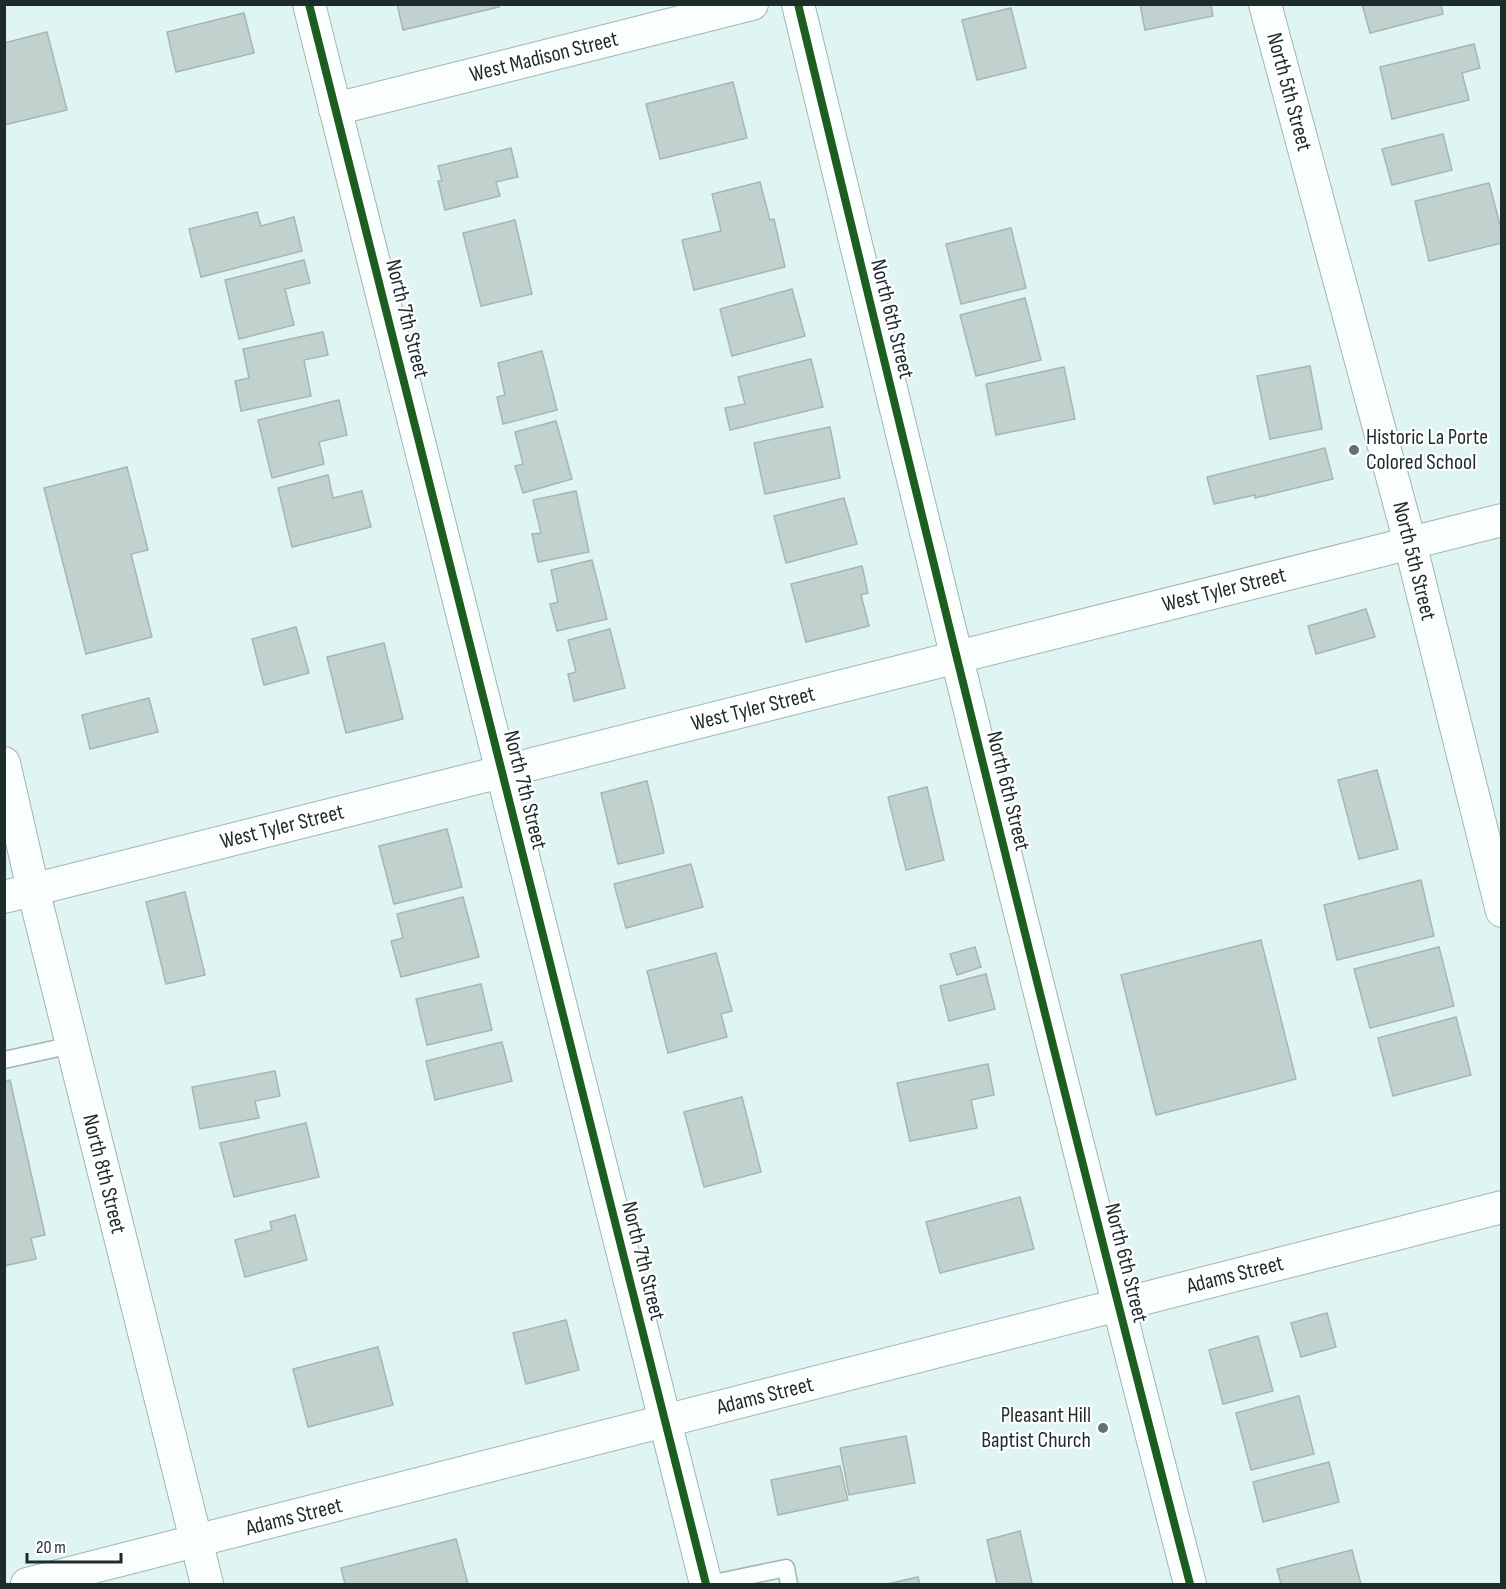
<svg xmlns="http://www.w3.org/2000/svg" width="1506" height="1589" font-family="'Sofia Sans Condensed',sans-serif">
  <rect width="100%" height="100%" fill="#dff5f3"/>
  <g fill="#c1d1ce" stroke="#a7b6b3" stroke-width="1.5">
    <path d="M397,4h101l1,3 -96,23z"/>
    <path d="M1140,4h71l2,12 -68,14z"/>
    <path d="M1362,4h79l2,10 -73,19z"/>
    <path d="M1011,8l15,60 -49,12 -15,-60z"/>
    <path d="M244,13l10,40 -78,19 -9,-40z"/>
    <path d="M47,32l20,78 -63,15v-82z"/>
    <path d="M1474,44l6,24 -18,5 7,27 -77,19 -12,-52z"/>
    <path d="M733,82l14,56 -87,21 -14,-55z"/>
    <path d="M1443,134l9,36 -60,15 -10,-36z"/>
    <path d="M511,148l7,29 -22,5 4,14 -55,14 -7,-29h4l-4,-15z"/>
    <path d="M760,182l10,38 4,-1 11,48 -91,23 -12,-50 39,-9 -9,-37z"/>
    <path d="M1489,183l13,49v11l-73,18 -14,-60z"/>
    <path d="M257,212l4,14 33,-9 8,34 -101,26 -12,-48z"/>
    <path d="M515,220l17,74 -51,12 -18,-73z"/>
    <path d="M1011,228l15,60 -65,16 -15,-60z"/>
    <path d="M304,260l6,23 -25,6 9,36 -55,14 -14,-59z"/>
    <path d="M792,289l13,47 -73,20 -12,-47z"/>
    <path d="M1025,298l16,62 -65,16 -16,-61z"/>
    <path d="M323,332l5,23 -24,5 7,36 -70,15 -6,-30 14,-3 -6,-29z"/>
    <path d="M542,351l15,59 -54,14 -6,-27 8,-2 -7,-32z"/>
    <path d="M811,359l12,48 -93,23 -5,-22 20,-4 -7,-27z"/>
    <path d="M1310,366l12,63 -52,10 -13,-63z"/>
    <path d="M1064,367l11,52 -79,16 -10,-51z"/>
    <path d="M339,400l8,35 -28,7 5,22 -52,14 -14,-58z"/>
    <path d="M556,421l16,58 -49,14 -8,-27 8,-2 -8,-32z"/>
    <path d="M830,427l10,51 -75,16 -11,-51z"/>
    <path d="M1325,448l8,31 -78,19v-3l-41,9 -7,-27z"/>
    <path d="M127,467l21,83 -17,4 21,83 -66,17 -42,-166z"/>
    <path d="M328,475l5,23 29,-7 9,36 -79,20 -14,-59z"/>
    <path d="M576,491l13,61 -51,10 -6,-28 9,-1 -8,-33z"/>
    <path d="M844,498l13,46 -71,19 -12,-47z"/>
    <path d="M592,560l15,59 -50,12 -7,-27 8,-2 -7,-32z"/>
    <path d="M862,566l6,27 -7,2 8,31 -63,16 -15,-58z"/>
    <path d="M1366,609l9,28 -59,17 -8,-28z"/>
    <path d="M296,627l13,46 -45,12 -12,-46z"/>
    <path d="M610,629l15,59 -51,13 -6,-27 8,-2 -8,-32z"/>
    <path d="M384,643l19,76 -57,14 -19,-76z"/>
    <path d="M149,698l9,34 -68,17 -8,-34z"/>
    <path d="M1377,770l21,79 -39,10 -21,-79z"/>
    <path d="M647,781l17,72 -46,11 -17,-71z"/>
    <path d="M927,787l17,73 -38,10 -18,-73z"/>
    <path d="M447,829l15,58 -68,17 -15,-58z"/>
    <path d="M691,864l12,43 -77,21 -12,-44z"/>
    <path d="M1421,880l13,56 -97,24 -13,-55z"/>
    <path d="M185,892l20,83 -39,9 -20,-82z"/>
    <path d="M463,897l16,60 -78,20 -10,-36 12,-3 -6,-24z"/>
    <path d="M1261,940l35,139 -140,36 -35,-140z"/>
    <path d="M975,947l6,20 -24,8 -7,-21z"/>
    <path d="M1439,947l15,59 -84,22 -16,-59z"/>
    <path d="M716,953l16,58 -11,3 6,23 -59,16 -21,-82z"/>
    <path d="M986,974l9,35 -46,12 -9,-35z"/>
    <path d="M481,984l11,46 -65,15 -11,-46z"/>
    <path d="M1456,1017l15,58 -78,21 -15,-58z"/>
    <path d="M502,1042l10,39 -77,19 -9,-39z"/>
    <path d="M988,1064l6,31 -23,5 6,28 -67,13 -13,-58z"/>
    <path d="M275,1071l5,25 -25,5 4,17 -59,11 -8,-42z"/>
    <path d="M10,1080l35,155 -14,3 5,21 -32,7v-184z"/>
    <path d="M742,1097l19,75 -57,15 -20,-75z"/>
    <path d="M306,1123l13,54 -85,20 -14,-54z"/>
    <path d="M1020,1197l14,52 -94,24 -14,-51z"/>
    <path d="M295,1215l12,45 -62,17 -10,-37 37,-10 -2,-8z"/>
    <path d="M1327,1313l9,34 -35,10 -10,-34z"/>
    <path d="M566,1320l13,50 -53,14 -13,-51z"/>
    <path d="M1258,1336l15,55 -50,13 -14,-54z"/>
    <path d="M378,1347l15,58 -85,22 -15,-58z"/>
    <path d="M1299,1396l15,58 -63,16 -15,-57z"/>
    <path d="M906,1436l9,47 -66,12 -9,-47z"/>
    <path d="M1329,1462l10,40 -76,20 -10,-40z"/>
    <path d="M840,1466l8,34 -70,15 -7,-35z"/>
    <path d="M1020,1531l12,52 -35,1 -10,-44z"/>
    <path d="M456,1539l12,45h-123l-4,-16z"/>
    <path d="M1352,1550l9,34h-80l-4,-15z"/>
    <path d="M918,1577l2,7h-33z"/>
  </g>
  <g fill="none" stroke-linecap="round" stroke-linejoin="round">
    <defs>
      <g id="lane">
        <path d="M4,1060l68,-15"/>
        <path d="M709,1584l77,-16 3,16"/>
      </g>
      <g id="street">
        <path d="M309,4l397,1580"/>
        <path d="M798,4c127,528 256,1055 392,1580"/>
        <path d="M1265,4l145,539 92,368"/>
        <path d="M335,109l417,-105"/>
        <path d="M4,763l29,126 174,695"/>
        <path d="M4,897l1498,-377"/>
        <path d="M27,1584l1475,-377"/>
      </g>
    </defs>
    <use href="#lane" stroke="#a3b4b3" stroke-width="19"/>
    <use href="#street" stroke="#a3b4b3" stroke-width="34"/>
    <use href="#lane" stroke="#fafefd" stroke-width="16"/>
    <use href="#street" stroke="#fafefd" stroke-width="32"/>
    <defs>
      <g id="cycleway">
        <path d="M309,4l397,1580"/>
        <path d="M798,4c127,528 256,1055 392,1580"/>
      </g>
    </defs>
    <use href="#cycleway" stroke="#fff" stroke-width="11"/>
    <use href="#cycleway" stroke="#1b5e20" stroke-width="8"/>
  </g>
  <g fill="#617271" stroke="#fff" stroke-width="2">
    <circle cx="1354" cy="450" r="6"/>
    <circle cx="1103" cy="1428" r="6"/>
  </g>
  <g text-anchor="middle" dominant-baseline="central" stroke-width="4.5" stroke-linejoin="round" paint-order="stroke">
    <g font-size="22" fill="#1d2c2b" stroke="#fff">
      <text transform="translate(544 57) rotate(-14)">West Madison Street</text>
      <text transform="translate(1289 92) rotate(75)">North 5th Street</text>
      <text transform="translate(407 319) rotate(76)">North 7th Street</text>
      <text transform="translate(892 319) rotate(76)">North 6th Street</text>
      <text transform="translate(1414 561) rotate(76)">North 5th Street</text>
      <text transform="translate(1224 590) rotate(-14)">West Tyler Street</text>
      <text transform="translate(753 709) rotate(-14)">West Tyler Street</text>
      <text transform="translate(525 790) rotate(76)">North 7th Street</text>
      <text transform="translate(1008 791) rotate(76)">North 6th Street</text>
      <text transform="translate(282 827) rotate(-14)">West Tyler Street</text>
      <text transform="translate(104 1174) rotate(76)">North 8th Street</text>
      <text transform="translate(643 1261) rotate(76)">North 7th Street</text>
      <text transform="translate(1126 1263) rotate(76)">North 6th Street</text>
      <text transform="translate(1235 1275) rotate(-14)">Adams Street</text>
      <text transform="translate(765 1396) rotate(-14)">Adams Street</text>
      <text transform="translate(294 1517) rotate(-14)">Adams Street</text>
    </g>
    <g font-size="22" fill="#1d2c2b" stroke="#fff" text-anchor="start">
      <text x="1366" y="437">Historic La Porte<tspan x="1366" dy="25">Colored School</tspan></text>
      <text x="1091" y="1415" text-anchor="end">Pleasant Hill<tspan x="1091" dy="25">Baptist Church</tspan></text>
    </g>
  </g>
  <rect width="1506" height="1589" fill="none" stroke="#1d2c2b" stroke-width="12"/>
  <path d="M27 1553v9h94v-9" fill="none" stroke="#1d2c2b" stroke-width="3"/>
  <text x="36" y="1553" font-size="18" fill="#1d2c2b" stroke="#ffffff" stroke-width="4.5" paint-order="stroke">20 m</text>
</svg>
